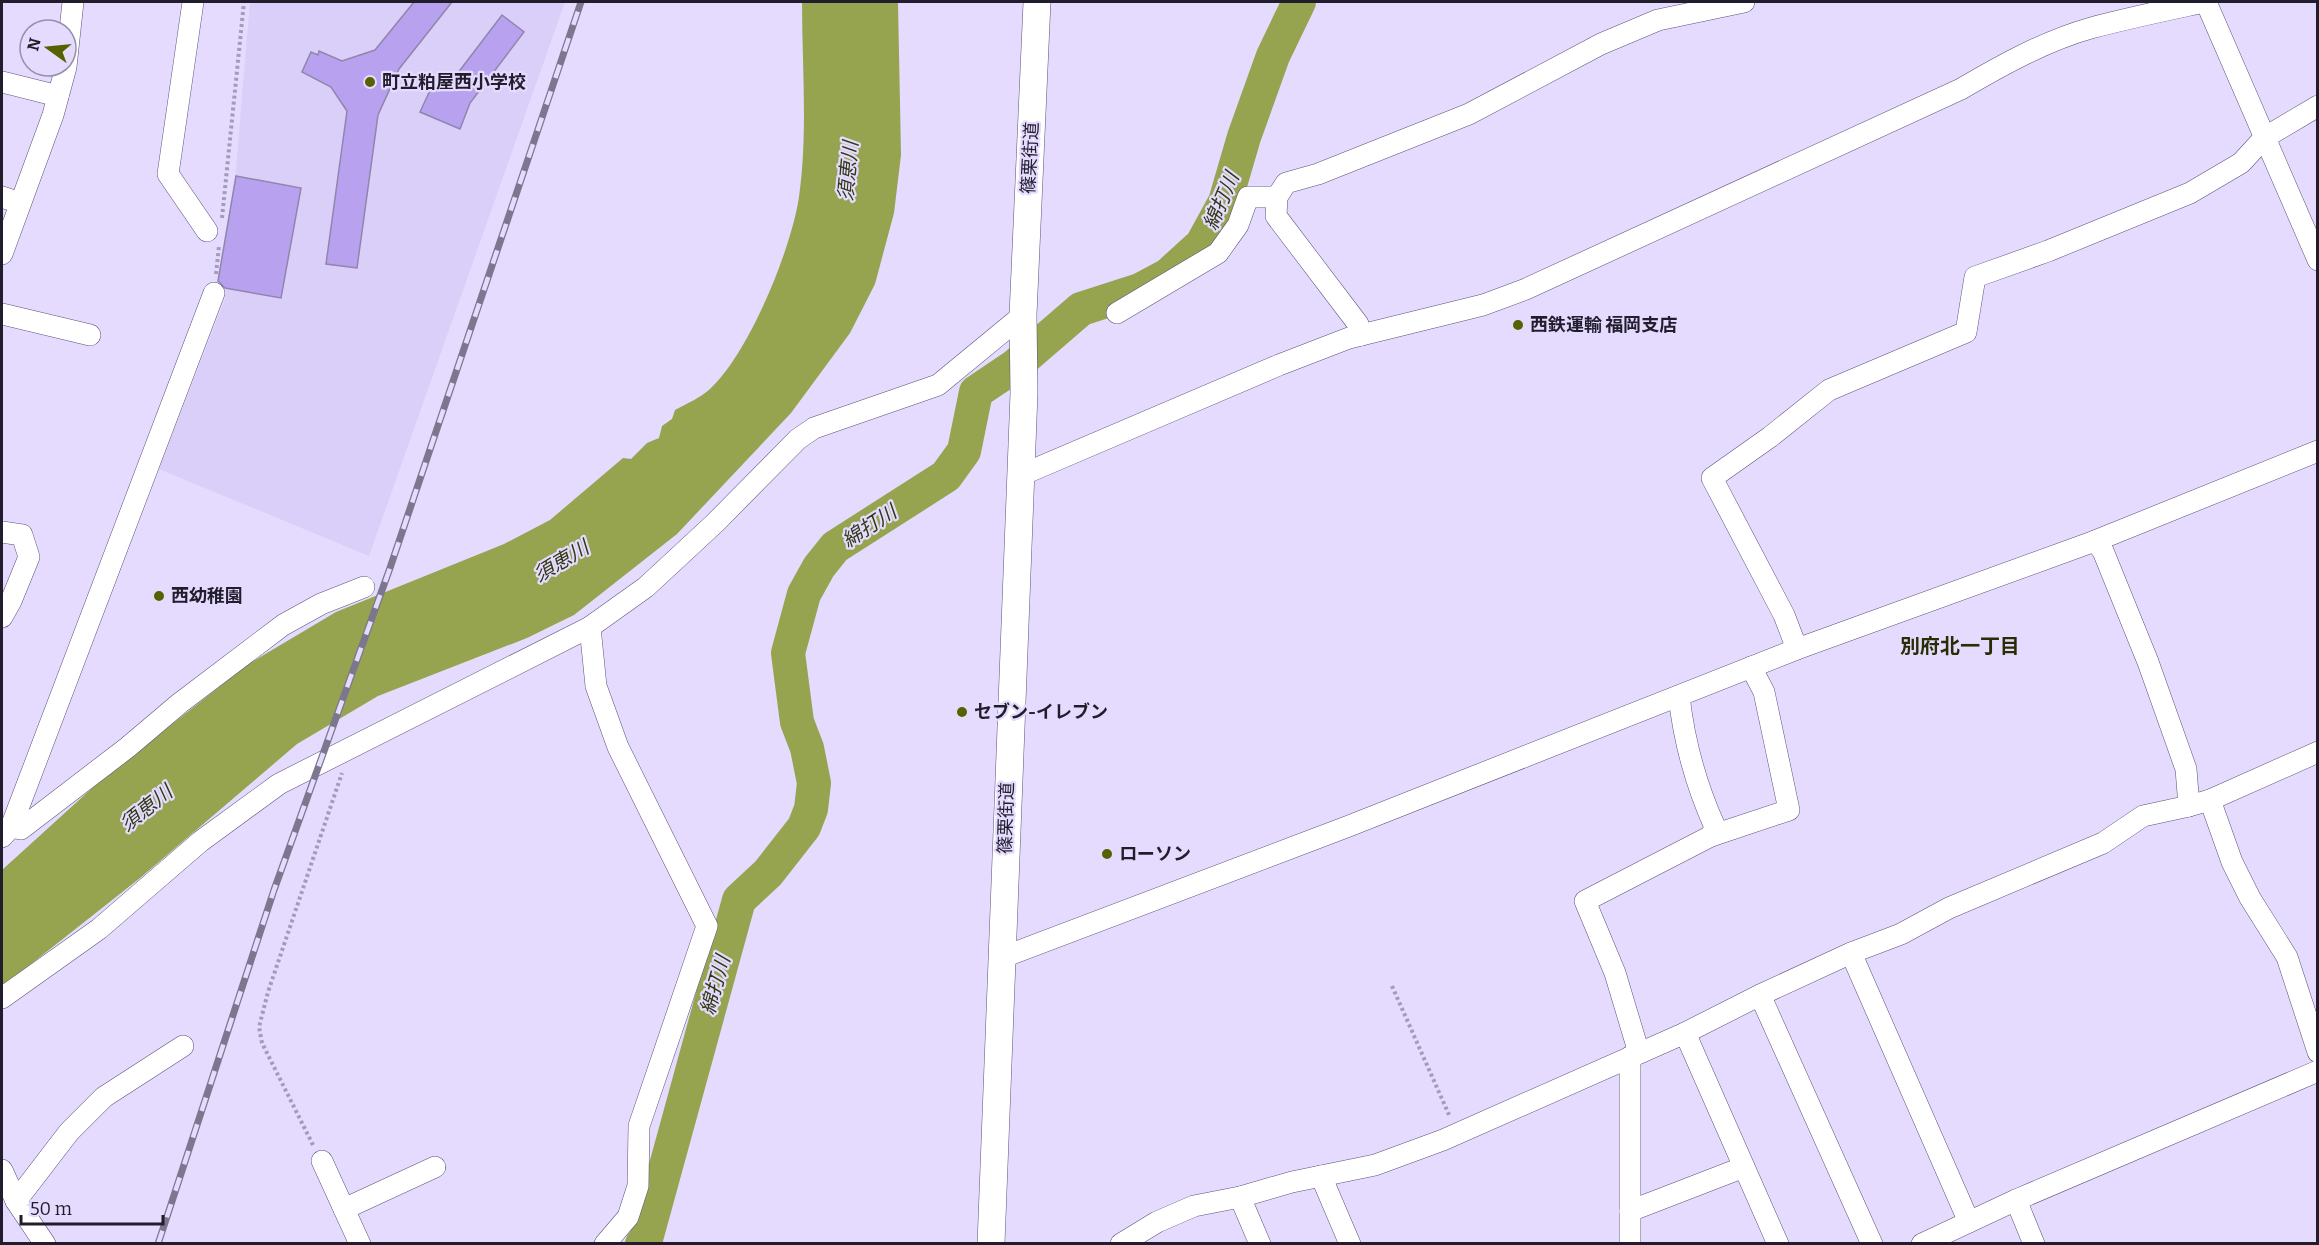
<svg xmlns="http://www.w3.org/2000/svg" width="2319" height="1245" font-family="Bitter,'Noto Sans JP',serif">
  <rect width="100%" height="100%" fill="#e4dbfe"/>
  <path fill="#dacff8" d="M250,2h315l-196,554 -210,-87 66,-170z"/>
  <path fill="#96a34f" d="M802,2h96l3,153 -7,58 -19,71 -25,49 -59,80 -114,121 -103,81 -47,23 -149,58 -81,48 -157,134 -138,109v-117l98,-89 147,-116 89,-53 168,-68 46,-24 73,-62 8,1 16,-16 12,-5 3,-12 10,-7 3,-9c11,-6 25,-12 35,-21 39,-36 81,-139 89,-192 9,-64 3,-131 3,-195z"/>
  <g fill="none" stroke-linecap="round" stroke-linejoin="round">
    <path stroke="#96a34f" stroke-width="34" d="M642,1244l4,-5 93,-339 29,-27 36,-46 7,-18 3,-26 -7,-35 -10,-26 -9,-69 16,-59 15,-27 16,-20 111,-71 18,-25 12,-59 40,-27 65,-56 59,-19 28,-15 34,-31 23,-42 19,-65 29,-81 26,-54"/>
  </g>
  <g fill="#b8a2ef" stroke="#9085ad" stroke-width="1.5">
    <path d="M414,2h38l-53,67 -21,46 -21,153 -31,-4 21,-153 -16,-24 -29,-15 9,-20 7,3 1,-4 23,10 33,-11z"/>
    <path d="M502,15l22,17 -54,71 -10,26 -40,-17 13,-28 5,5 9,-11 4,4z"/>
    <path d="M236,176l65,12 -20,110 -56,-10 -7,-7z"/>
  </g>
  <g fill="none" stroke-linecap="round" stroke-linejoin="round">
    <defs>
      <g id="minor">
        <path d="M193,2l-25,172 39,57"/>
        <path d="M2206,2l112,258"/>
        <path d="M2,82l56,14"/>
        <path d="M2,197l18,6"/>
        <path d="M2,254l51,-139 13,-48 7,-65"/>
        <path d="M1117,313l101,-60 20,-28 10,-28h29"/>
        <path d="M2,314l88,21"/>
        <path d="M1361,335l-3,-11 -82,-108 1,-19 9,-14 32,-9 151,-60 132,-70 57,-24 86,-18"/>
        <path d="M1019,476l260,-111 70,-27 134,-33 43,-16 435,-200c41,-24 84,-48 130,-61 37,-10 76,-18 113,-26"/>
        <path d="M2,532l20,3 7,22 -18,44 -9,16"/>
        <path d="M2095,541l8,10 45,111 38,107 3,37"/>
        <path d="M590,627l6,59 22,61 89,179 -68,200 -1,60 -10,31 -23,27"/>
        <path d="M1797,649l-13,-34 -72,-137 58,-41 59,-47 137,-58 9,-55 73,-26 142,-58 51,-30 23,-25 54,-32"/>
        <path d="M2210,800l22,62 18,36 37,59 31,95"/>
        <path d="M11,827l10,2 107,-82 52,-44 103,-78 38,-21 43,-17"/>
        <path d="M1711,836l78,-26 -25,-118 -13,-25"/>
        <path d="M2,837l9,-10 203,-534"/>
        <path d="M1851,953l118,269"/>
        <path d="M1001,958l348,-132 448,-177 298,-108 223,-90"/>
        <path d="M1760,995l112,249"/>
        <path d="M2,998l97,-69 102,-88 78,-57 311,-157 56,-40 69,-64 83,-84 16,-11 124,-43 85,-70"/>
        <path d="M1685,1033l93,211"/>
        <path d="M1639,1053l-24,-80 -30,-72 126,-65 4,-9c-19,-42 -31,-86 -36,-131"/>
        <path d="M322,1161l38,83"/>
        <path d="M2,1170l14,31 29,43"/>
        <path d="M1321,1176l29,68"/>
        <path d="M1240,1197l20,47"/>
        <path d="M2016,1200l18,44"/>
        <path d="M16,1201l53,-69 35,-35 79,-51"/>
        <path d="M344,1209l91,-42"/>
        <path d="M1630,1211l114,-44"/>
        <path d="M1121,1244l36,-22 37,-16 46,-9 52,-15 83,-17 68,-25 242,-107 75,-38 91,-42 50,-19 48,-26 154,-65 40,-27 46,-10 21,-6 108,-48"/>
        <path d="M1630,1244v-187"/>
        <path d="M1922,1244l94,-44 302,-129"/>
      </g>
      <path id="major" d="M991,1244l33,-851 -1,-78 14,-313"/>
    </defs>
    <use href="#minor" stroke="#5d5278" stroke-width="22"/>
    <use href="#major" stroke="#5d5278" stroke-width="28"/>
    <g stroke="#a39cb9" stroke-width="4" stroke-dasharray="3 3" stroke-linecap="butt">
      <path d="M222,218l22,-216"/>
      <path d="M216,274l3,-28"/>
      <path d="M1392,986l58,131"/>
      <path d="M313,1145l-51,-102 -3,-16 9,-35 74,-219"/>
    </g>
    <use href="#minor" stroke="#fff" stroke-width="21"/>
    <use href="#major" stroke="#fff" stroke-width="27"/>
    <defs>
      <path id="rail" d="M158,1244l116,-354 116,-322 191,-566"/>
    </defs>
    <use href="#rail" stroke="#7d768f" stroke-width="7"/>
    <use href="#rail" stroke="#e4dbfe" stroke-width="4.5" stroke-dasharray="14" stroke-linecap="butt"/>
  </g>
  <g fill="#566100" stroke="#e4dbfe" stroke-width="2">
    <circle cx="370" cy="82" r="6"/>
    <circle cx="1518" cy="325" r="6"/>
    <circle cx="159" cy="596" r="6"/>
    <circle cx="962" cy="712" r="6"/>
    <circle cx="1107" cy="854" r="6"/>
  </g>
  <g text-anchor="middle" dominant-baseline="central" stroke-width="4.5" stroke-linejoin="round" paint-order="stroke">
    <g font-size="18" font-weight="bold" fill="#221d2d" stroke="#e4dbfe" text-anchor="start">
      <text x="382" y="82">町立粕屋西小学校</text>
      <text x="1530" y="325">西鉄運輸 福岡支店</text>
      <text x="171" y="596">西幼稚園</text>
      <text x="974" y="712">セブン-イレブン</text>
      <text x="1119" y="854">ローソン</text>
    </g>
    <g font-size="18" fill="#221d2d" stroke="#e4dbfe">
      <text transform="translate(1030 158) rotate(-87)">篠栗街道</text>
      <text transform="translate(1006 818) rotate(-88)">篠栗街道</text>
    </g>
    <g font-size="20" font-style="italic" fill="#323813" stroke="#e4dbfe">
      <text transform="translate(848 171) rotate(-85)">須恵川</text>
      <text transform="translate(1221 201) rotate(-67)">綿打川</text>
      <text transform="translate(869 526) rotate(-33)">綿打川</text>
      <text transform="translate(561 561) rotate(-31)">須恵川</text>
      <text transform="translate(146 808) rotate(-39)">須恵川</text>
      <text transform="translate(715 985) rotate(-74)">綿打川</text>
    </g>
    <g font-size="20" font-weight="bold" fill="#282d04" stroke="#e4dbfe">
      <text x="1960" y="646">別府北一丁目</text>
    </g>
  </g>
  <rect width="2319" height="1245" fill="none" stroke="#221d2d" stroke-width="6"/>
  <g transform="translate(48 48) rotate(285)"><circle r="28" fill="#e4dbfe" stroke="#968faa" stroke-width="1.5"/>
  <path d="M0-4.5L10 22L0 15L-10 22Z" fill="#566100"/>
  <text y="-9" font-size="16" font-weight="bold" text-anchor="middle" fill="#221d2d">N</text>
  </g>
  <path d="M21 1215v9h142v-9" fill="none" stroke="#221d2d" stroke-width="3"/>
  <text x="30" y="1215" font-size="18" fill="#221d2d" stroke="#e4dbfe" stroke-width="4.5" paint-order="stroke">50 m</text>
</svg>
